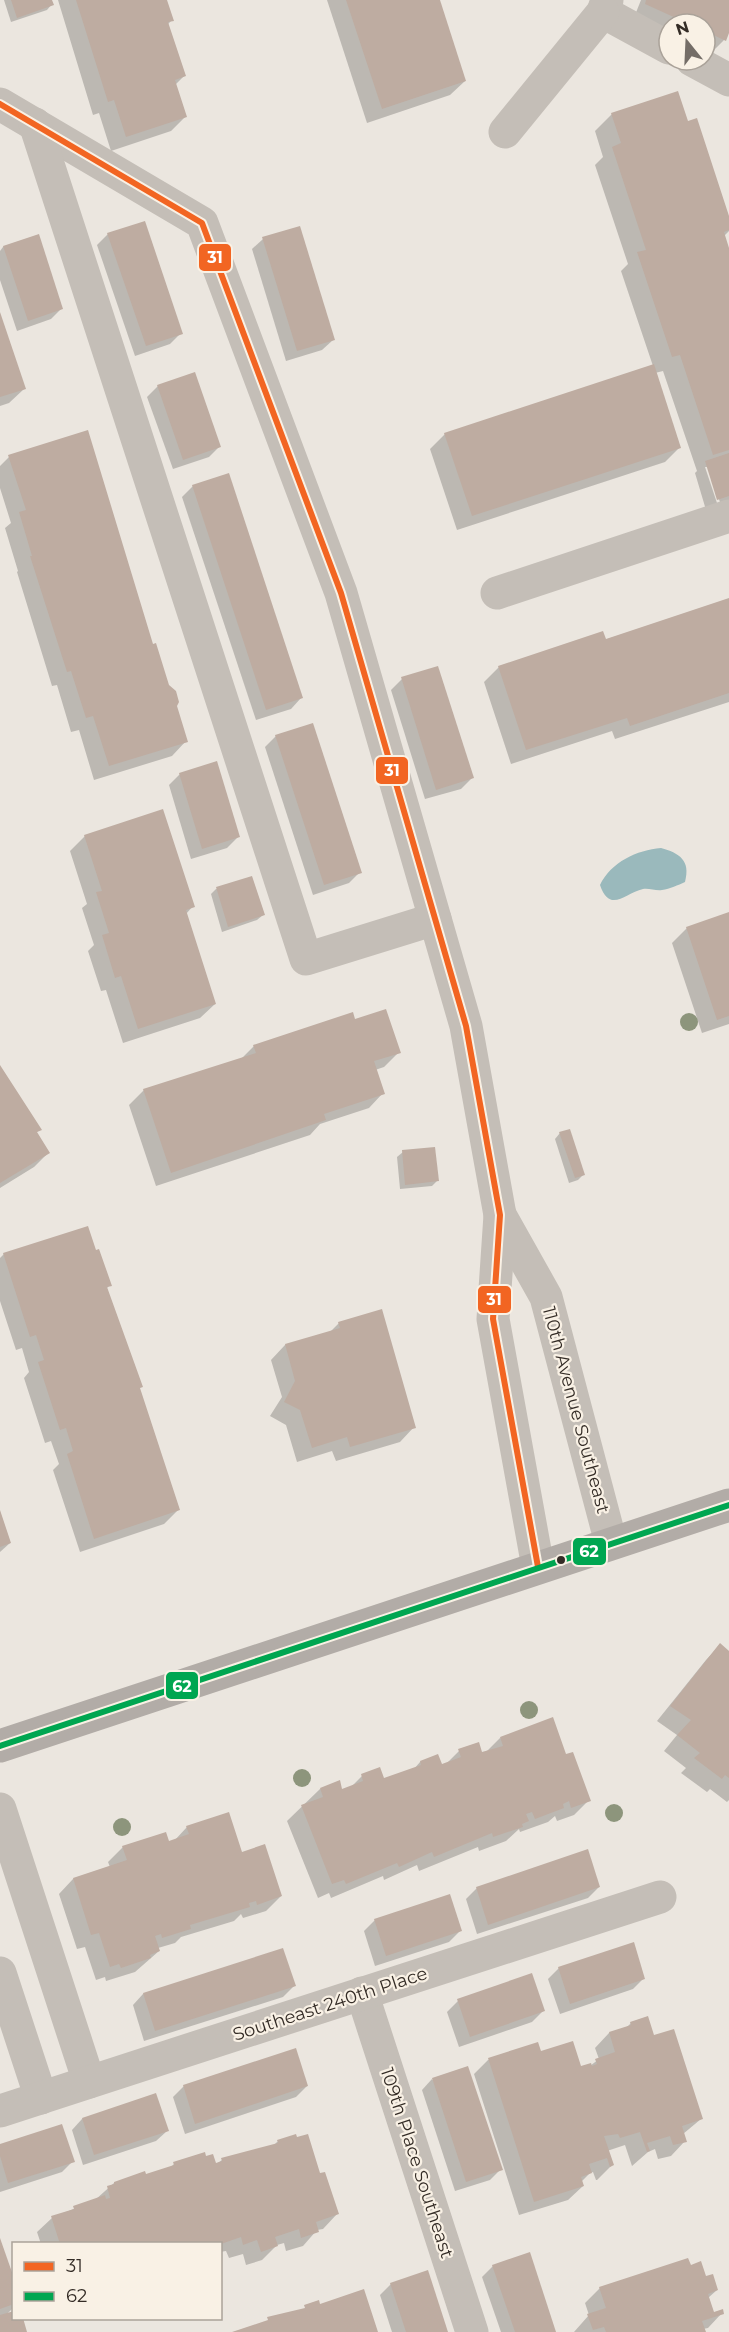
<svg xmlns="http://www.w3.org/2000/svg" width="729" height="2332" font-family="Montserrat,sans-serif">
  <rect width="100%" height="100%" fill="#ebe6df"/>
  <path fill="#9ab9bc" d="M661,848c18,5 30,12 24,34 -7,3 -15,7 -23,8 -6,1 -13,-2 -19,-1 -18,4 -33,25 -43,-4 11,-23 37,-35 61,-37z"/>
  <g fill="#0003">
    <path d="M4,0h47l1,4 -5,6 -36,12z"/>
    <path d="M58,0h108l6,20 -5,5 17,51 -9,9 10,32 -14,14 -60,20 -12,-38 -6,2z"/>
    <path d="M327,0h111l27,81 -15,14 -83,28z"/>
    <path d="M641,0h88v29l-5,11 -10,10 -9,-3v-23h-36v6l-34,-15z"/>
    <path d="M612,114l75,9 42,98v10l-5,5 5,16v251l-8,2 -13,-38h-3l13,39 -12,4 -11,-37 2,-2 -34,-100 -8,2 25,74 -15,15 -208,68 -27,-81 15,-15 208,-68 -32,-95 7,-7 -33,-99 8,-8 -8,-26z"/>
    <path d="M108,234l73,99 -11,11 -35,12 -38,-111z"/>
    <path d="M38,236l24,72 -11,11 -34,12 -17,-51v-29l3,-4z"/>
    <path d="M263,239l70,101 -11,10 -36,11 -34,-112z"/>
    <path d="M0,315l24,74 -15,14 -9,3z"/>
    <path d="M158,386l62,60 -11,11 -36,12 -26,-72z"/>
    <path d="M9,457l167,249 10,35 -14,15 -78,24 -15,-50 -8,2 -14,-47 -5,1 -35,-114 1,-1 -13,-43 6,-5 -11,-35v-22z"/>
    <path d="M193,486l108,212 -10,11 -35,11 -74,-223z"/>
    <path d="M729,600v102l-114,37 -3,-8 -101,33 -27,-82 15,-15 106,-27z"/>
    <path d="M402,679l70,99 -11,11 -36,10 -34,-109z"/>
    <path d="M276,736l84,136 -11,11 -36,12 -48,-148z"/>
    <path d="M180,774l58,63 -11,11 -36,11 -22,-74z"/>
    <path d="M85,836l108,70 -7,8 29,90 -15,14 -77,25 -17,-53 -5,1 -13,-40 6,-6 -12,-37 5,-4 -17,-53z"/>
    <path d="M251,877l12,38 -6,5 -35,12 -11,-38 5,-5z"/>
    <path d="M729,914v110l-27,9 -30,-90 15,-15z"/>
    <path d="M355,1021l44,31 -15,15 -9,3 8,23 -14,15 -49,16 -10,11 -154,51 -27,-81 15,-15 97,-31 13,-13z"/>
    <path d="M0,1068l40,61 -4,4 12,20 -14,14 -34,21z"/>
    <path d="M560,1133l23,42 -5,5 -9,3 -14,-44z"/>
    <path d="M403,1152l34,29 -5,5 -32,3 -3,-32z"/>
    <path d="M95,1252l15,33 -4,4 72,221 -14,14 -84,28 -27,-82 6,-6 -8,-23 -6,2 -21,-65 5,-6 -7,-24 -6,2 -16,-49v-43l4,-4z"/>
    <path d="M339,1323l75,104 -14,15 -64,19 -4,-10 -35,11 -11,-37 -16,-9 12,-19 -11,-37 14,-15 44,-12z"/>
    <path d="M0,1513l10,30 -10,9z"/>
    <path d="M720,1645l9,8v147l-2,2 -17,-13 -3,3 -26,-19 5,-5 -22,-17 13,-16 -20,-14 49,-61z"/>
    <path d="M500,1738l65,18 24,44 -15,15 -17,6 -2,-5 -7,6 -28,10 -1,-3 -13,12 -27,10 -1,-4 -59,24 -2,-6 -33,15 -1,-4 -52,22 -2,-5 -11,5 -31,-77 33,-32 21,2 9,-3 12,-12 21,4 31,-11 6,-7 17,-6 4,10 5,-2 13,-13 22,3 4,-1z"/>
    <path d="M187,1827l54,27 40,42 -15,15 -23,7 -2,-4 -7,7 -53,16 -6,6 -17,5 1,3 -24,21 -29,9 -1,-4 -9,3 -11,-33 -8,2 -18,-55 14,-15 37,-12 -2,-5 15,-15 45,-4 6,-2z"/>
    <path d="M599,1887l-11,11 -111,36 -11,-35 11,-11z"/>
    <path d="M375,1920l85,11 -11,11 -74,24 -11,-35z"/>
    <path d="M282,1950l12,36 -11,11 -139,44 -11,-36 10,-11z"/>
    <path d="M559,1968l85,10 -11,11 -73,25 -12,-35z"/>
    <path d="M458,2001l85,10 -11,11 -73,25 -12,-35z"/>
    <path d="M631,2023l22,14 48,82 -18,15 2,7 -14,15 -13,3 -3,-10 -7,3 -16,14 -7,-21 -18,6 5,14 -15,15h-1l-3,-8 -3,1 -9,9 2,4 -15,14 -49,15 -45,-141 14,-14 49,-16 3,9 40,15 10,-2 9,-7 -4,-11 14,-15 17,-5z"/>
    <path d="M432,2079l69,90 -11,11 -35,11 -33,-101z"/>
    <path d="M184,2086h123l-11,11 -111,37 -12,-37z"/>
    <path d="M155,2095l12,36 -11,10 -73,24 -11,-35 10,-11z"/>
    <path d="M295,2136l25,39 17,39 -14,15 -6,1 -14,16 -17,5 -2,-8 -7,2 -15,15 -16,5 -3,-11 -14,4 -3,-7 -6,1v-8h-179l-4,-12 15,-14 43,-18 19,-17 55,-14 5,-5 31,-6 10,7 7,-5 51,-14 4,-4z"/>
    <path d="M0,2145l73,16 -11,11 -62,20z"/>
    <path d="M0,2241l14,42v24l-8,8 8,3 12,14h-26z"/>
    <path d="M493,2266l61,66h-53l-19,-55z"/>
    <path d="M690,2267l15,11 12,12 -9,8 5,16 9,-1 -14,15 -5,1 1,3h-130l15,-17 -4,-12 15,-15z"/>
    <path d="M391,2284l56,48h-55l-12,-37z"/>
  </g>
  <g fill="#beaca1">
    <path d="M11,0h41l2,5 -37,13z"/>
    <path d="M76,0h91l7,21 -6,1 18,54 -11,4 12,37 -61,20 -12,-37 -6,2z"/>
    <path d="M346,0h94l26,81 -84,28z"/>
    <path d="M646,0h83v33l-3,8 -21,-10v-7h-16l-44,-20z"/>
    <path d="M678,91l10,30 9,-3 32,98v14l-5,2 5,16v202l-16,5 -33,-100 -8,2 -35,-105 9,-2 -34,-103 9,-4 -10,-30z"/>
    <path d="M145,221l38,113 -37,12 -39,-113z"/>
    <path d="M300,226l35,114 -38,11 -35,-114z"/>
    <path d="M39,234l24,75 -35,12 -25,-75z"/>
    <path d="M0,312l26,77 -26,8z"/>
    <path d="M654,364l27,84 -209,68 -28,-83z"/>
    <path d="M195,372l26,75 -38,13 -26,-75z"/>
    <path d="M88,430l65,214 3,-1 13,42 7,6 3,11 -2,4 11,36 -79,24 -16,-50 -7,2 -15,-47 -4,1 -37,-116h2l-13,-44 7,-2 -18,-55z"/>
    <path d="M729,453v43l-12,4 -12,-39z"/>
    <path d="M229,473l74,225 -37,12 -74,-225z"/>
    <path d="M729,598v95l-99,33 -3,-8 -101,32 -28,-84 105,-35 3,8z"/>
    <path d="M438,666l36,112 -38,12 -35,-113z"/>
    <path d="M313,723l49,150 -38,12 -49,-150z"/>
    <path d="M217,761l23,76 -38,12 -23,-76z"/>
    <path d="M163,809l32,98 -9,3 30,94 -78,25 -17,-53 -6,2 -13,-43 7,-2 -13,-41 6,-1 -18,-56z"/>
    <path d="M252,876l13,39 -37,12 -12,-40z"/>
    <path d="M729,912v104l-12,4 -31,-93z"/>
    <path d="M386,1009l15,44 -27,8 11,33 -61,20 2,6 -155,53 -28,-84 113,-36 -3,-8 100,-33 2,7z"/>
    <path d="M0,1065l42,65 -5,2 13,21 -50,30z"/>
    <path d="M570,1129l15,46 -10,3 -16,-46z"/>
    <path d="M435,1147l4,34 -34,4 -3,-35z"/>
    <path d="M88,1226l8,24 3,-1 13,37 -5,1 36,100 -3,1 40,122 -86,29 -27,-85 6,-3 -7,-23 -6,2 -22,-68 6,-2 -8,-25 -6,2 -27,-84z"/>
    <path d="M382,1309l34,119 -66,19 -3,-10 -35,11 -12,-38 -16,-8 11,-21 -10,-37 55,-16 -2,-6z"/>
    <path d="M0,1510l11,33 -11,4z"/>
    <path d="M720,1643l9,8v127l-4,-3 -3,4 -28,-21 6,-5 -23,-18 14,-15 -21,-14z"/>
    <path d="M553,1717l13,37 7,-2 18,49 -20,7 -2,-7 -6,3 1,4 -29,11 -3,-7 -6,2 3,7 -7,3 1,3 -30,10 -1,-4 -58,24 -2,-5 -33,15 -2,-4 -51,21 -2,-4 -12,4 -31,-79 22,-8 -3,-9 20,-8 2,9 21,-8 -2,-7 19,-7 4,11 37,-13 -1,-4 18,-7 4,10 19,-7 -3,-8 21,-7 3,10 21,-6 -3,-9z"/>
    <path d="M229,1812l13,40 23,-8 17,52 -25,9 -1,-4 -7,2 1,4 -60,18 1,4 -29,9 -1,-4 -6,2 5,15 -10,4 1,3 -30,10 -2,-4 -9,3 -11,-34 -8,2 -18,-57 54,-18 -5,-14 44,-14 3,9 20,-7 -3,-8z"/>
    <path d="M588,1849l12,38 -112,38 -12,-38z"/>
    <path d="M450,1894l12,37 -76,25 -12,-37z"/>
    <path d="M634,1942l11,37 -75,25 -12,-37z"/>
    <path d="M283,1948l13,38 -141,45 -12,-38z"/>
    <path d="M532,1973l13,38 -75,26 -13,-38z"/>
    <path d="M648,2016l6,19 20,-6 29,90 -21,7 5,16 -14,3 -3,-9 -23,7 3,8 -3,1 -7,-20 -20,6 -2,-4 -14,2 10,29 -4,2 -3,-9 -18,6 3,9 -11,4 3,9 -50,16 -46,-144 50,-16 3,9 32,-10 8,25 10,-3 1,3 5,-2 -2,-5 20,-7 -6,-20 22,-7 -1,-3z"/>
    <path d="M296,2048l12,38 -113,38 -12,-39z"/>
    <path d="M468,2066l35,104 -37,12 -34,-104z"/>
    <path d="M156,2093l13,38 -75,24 -12,-37z"/>
    <path d="M62,2124l13,38 -67,21 -8,-27v-12z"/>
    <path d="M296,2134l1,3 11,-3 12,39 5,-1 14,42 -23,8 3,10 -18,6 -2,-9 -24,8 3,9 -17,6 -4,-12 -14,5 -2,-8 -20,7h-161l-9,-28 23,-7 -1,-3 32,-11 1,4 4,-1 -3,-12 7,-2v-2l31,-11 1,3 28,-9 -1,-3 32,-10 1,4 7,-2 3,9 6,-2 -1,-3 57,-15 -1,-3z"/>
    <path d="M0,2238l14,40v26l-14,5z"/>
    <path d="M530,2252l26,80h-41l-23,-67z"/>
    <path d="M688,2258l3,7 10,-4 5,15 7,-2 5,16 -10,4 6,18 9,-3 1,5 -22,7 4,11h-100l-2,-5 -11,3 -6,-16 19,-6 -7,-21z"/>
    <path d="M428,2270l20,62h-42l-16,-49z"/>
    <path d="M364,2289l14,43h-146l36,-12 -1,-3 38,-9 -1,-3 15,-5 1,4z"/>
    <path d="M14,2311v7h9l4,14h-27v-17z"/>
  </g>
  <g fill="none" stroke-linecap="round" stroke-linejoin="round">
    <g stroke="#c4beb7" stroke-width="33">
      <path d="M607,0l-4,12 66,36"/>
      <path d="M692,60l37,20"/>
      <path d="M0,104l202,119 139,370 125,433 34,189 -7,104 45,248"/>
      <path d="M35,124l271,835 129,-40"/>
      <path d="M505,132l98,-120"/>
      <path d="M497,593l232,-77"/>
      <path d="M500,1215l46,82 65,246"/>
      <path d="M0,1809l89,273"/>
      <path d="M0,1973l41,125"/>
      <path d="M362,1993l110,339"/>
      <path d="M0,2111l660,-214"/>
    </g>
    <path stroke="#b2aca7" stroke-width="33" d="M0,1746l729,-241"/>
    <defs>
      <path id="bus-1" d="M0,104l202,119 139,370 125,433 34,189 -7,104 45,248"/>
      <path id="bus-2" d="M0,1746l729,-241"/>
    </defs>
    <use href="#bus-1" stroke="#f9f1e5" stroke-width="10"/>
    <use href="#bus-2" stroke="#f9f1e5" stroke-width="10"/>
    <use href="#bus-1" stroke="#f26522" stroke-width="6"/>
    <use href="#bus-2" stroke="#00a651" stroke-width="6"/>
  </g>
  <g fill="#8d957c">
    <circle cx="689" cy="1022" r="9"/>
    <circle cx="529" cy="1710" r="9"/>
    <circle cx="302" cy="1778" r="9"/>
    <circle cx="614" cy="1813" r="9"/>
    <circle cx="122" cy="1827" r="9"/>
  </g>
  <circle fill="#342c26" stroke="#f9f1e5" stroke-width="2" cx="561" cy="1560" r="5"/>
  <g text-anchor="middle" dominant-baseline="central" stroke-width="4.5" stroke-linejoin="round" paint-order="stroke">
    <g font-size="18" fill="#342c26" stroke="#f9f1e5">
      <text transform="translate(576 1410) rotate(75)">110th Avenue Southeast</text>
      <text transform="translate(330 2004) rotate(-18)">Southeast 240th Place</text>
      <text transform="translate(417 2163) rotate(72)">109th Place Southeast</text>
    </g>
  </g>
  <g stroke="#f9f1e5" stroke-width="2">
    <rect x="198" y="243" width="34" height="29" rx="6" fill="#f26522"/>
    <rect x="375" y="756" width="34" height="29" rx="6" fill="#f26522"/>
    <rect x="477" y="1285" width="35" height="29" rx="6" fill="#f26522"/>
    <rect x="572" y="1537" width="35" height="29" rx="6" fill="#00a651"/>
    <rect x="165" y="1671" width="34" height="29" rx="6" fill="#00a651"/>
  </g>
  <g font-size="16" text-anchor="middle" font-weight="bold" fill="#fff">
    <text x="215" y="263">31</text>
    <text x="392" y="776">31</text>
    <text x="494" y="1305">31</text>
    <text x="589" y="1557">62</text>
    <text x="182" y="1692">62</text>
  </g>
  <rect x="12" y="2242" width="210" height="78" fill="#f9f1e5" stroke="#aaa299" stroke-width="1.5"/>
  <rect x="24" y="2262" width="30" height="9" fill="#f26522" stroke="#aaa299" stroke-width="1.5"/>
  <text x="66" y="2272" font-size="18" fill="#342c26">31</text>
  <rect x="24" y="2292" width="30" height="9" fill="#00a651" stroke="#aaa299" stroke-width="1.5"/>
  <text x="66" y="2302" font-size="18" fill="#342c26">62</text>
  <g transform="translate(687 42) rotate(342)"><circle r="28" fill="#f9f1e5" stroke="#aaa299" stroke-width="1.5"/>
  <path d="M0-4.5L10 22L0 15L-10 22Z" fill="#746d67"/>
  <text y="-9" font-size="16" font-weight="bold" text-anchor="middle" fill="#342c26">N</text>
  </g>
</svg>
